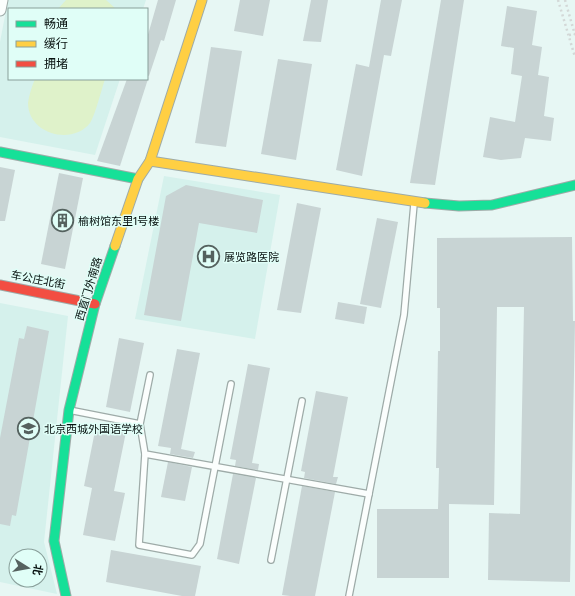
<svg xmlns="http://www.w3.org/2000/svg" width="575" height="596" font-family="'Fira Sans Condensed','Noto Sans SC',sans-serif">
  <rect width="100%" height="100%" fill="#e7f7f4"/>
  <g fill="#d5f1ec" fill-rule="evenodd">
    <path d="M8,0h138l-3,9h-134v70h111l-25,76 -95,-18v-95z"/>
    <path d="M164,176l116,19 -25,144 -120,-20z"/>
    <path d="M0,303l68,13 -24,226 13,52 -57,-12zM16,556h24v24h-24z"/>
  </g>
  <g fill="#dff2ca">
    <path d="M66,0h40l10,9h-58z"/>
    <path d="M35,79h70c-3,9 -10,37 -15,44 -18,23 -62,11 -62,-20 1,-8 4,-17 7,-24z"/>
  </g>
  <g fill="#c8d4d4">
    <path d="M158,0h18l-12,41 -3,-1 -12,36 -2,-1v-37z"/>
    <path d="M240,0h30l-7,36 -29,-5z"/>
    <path d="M311,0h17l-7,42 -18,-1z"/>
    <path d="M381,0h21l-11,56 -7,-1 -22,121 -26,-6 20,-106 13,3z"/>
    <path d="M441,0h23l-29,185 -25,-2z"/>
    <path d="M507,6l30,5 -5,34 10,2 -4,28 11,2 -5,39 10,2 -3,23 -26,-3 -4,20 -20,2 -18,-3 7,-40 25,5 7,-46 -11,-2 3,-26 -13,-2z"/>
    <path d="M211,47l31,4 -16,96 -31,-4z"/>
    <path d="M278,59l34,5 -16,96 -35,-6z"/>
    <path d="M127,79h21l-28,87 -23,-5z"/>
    <path d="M0,167l15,3 -10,51h-5z"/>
    <path d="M59,173l24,5 -18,91 -24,-5z"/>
    <path d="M186,185l77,15 -6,33 -58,-10 -18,98 -37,-6 22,-119z"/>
    <path d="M297,203l24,5 -20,105 -24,-3z"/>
    <path d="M377,218l21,4 -17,86 -21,-4z"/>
    <path d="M572,237l1,84h2l-5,261 -82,-2 1,-67 31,1 4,-207h-27l-3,198 -45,-1v74h-72v-69h61l1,-41h-3l2,-117h2v-43h-3v-70z"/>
    <path d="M338,302l29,5 -3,17 -29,-5z"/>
    <path d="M27,326l22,5 -33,185 -4,-1 -2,11 -10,-2v-86l19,-100 5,1z"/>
    <path d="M119,338l25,5 -14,69 -24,-5z"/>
    <path d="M177,349l23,4 -19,96 14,3 -2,6 -23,-4 1,-6 -13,-2z"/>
    <path d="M248,364l22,4 -18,95 7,1 -1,6 -23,-4 1,-6 -6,-1z"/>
    <path d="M316,391l32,6 -15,80h5l-2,7 -32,-6 1,-6 -4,-1z"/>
    <path d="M96,426l30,6 -12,59 11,2 -10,48 -32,-6 9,-47 -8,-2z"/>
    <path d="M168,462l24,5 -7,34 -24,-4z"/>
    <path d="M233,474l23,4 -17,86 -22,-5z"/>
    <path d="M302,486l33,6 -20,104h-25l-8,-1z"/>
    <path d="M111,550l90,16 -6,30h-13l-76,-14z"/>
  </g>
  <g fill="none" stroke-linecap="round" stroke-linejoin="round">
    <defs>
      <g id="lane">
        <path d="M69,410l71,14 5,30 224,40"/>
        <path d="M140,424l10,-49"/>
        <path d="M145,454l-6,91 53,10 8,-11 31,-160"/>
        <path d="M271,560l31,-159"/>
        <path d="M349,596l55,-281 10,-111"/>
      </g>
      <path id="street" d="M0,10l2,-10"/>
      <g id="fast">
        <path d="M0,152l138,27"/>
        <path d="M425,203l34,3 33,-1 83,-20"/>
        <path d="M66,596l-12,-55 15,-131 26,-106 20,-58"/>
      </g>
      <g id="slow">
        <path d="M150,161l275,42"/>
        <path d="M115,246l23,-67 12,-18 52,-161"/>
      </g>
      <path id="jam" d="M0,285l95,19"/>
    </defs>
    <use href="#lane" stroke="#9eaba8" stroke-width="8"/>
    <use href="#street" stroke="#9eaba8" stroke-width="13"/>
    <use href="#fast" stroke="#9eaba8" stroke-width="11"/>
    <use href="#slow" stroke="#9eaba8" stroke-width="11"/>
    <use href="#jam" stroke="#9eaba8" stroke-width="11"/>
    <g stroke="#d3d8d7" stroke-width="2.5" stroke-dasharray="2 3" stroke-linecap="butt">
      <path d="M558,0l17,57"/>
      <path d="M565,0l10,35"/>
    </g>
    <use href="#lane" stroke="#fbfefd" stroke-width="5.5"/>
    <use href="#street" stroke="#fbfefd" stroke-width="11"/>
    <use href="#fast" stroke="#16e098" stroke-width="9"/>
    <use href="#slow" stroke="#ffcf43" stroke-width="9"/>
    <use href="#jam" stroke="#f24e42" stroke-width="9"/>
    <path stroke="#d3d8d7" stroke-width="2.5" stroke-dasharray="2 3" stroke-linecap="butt" d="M569,35l6,-1"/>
  </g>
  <defs>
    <symbol id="building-ring" viewBox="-11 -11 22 22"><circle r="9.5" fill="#e0fef7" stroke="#55625f" stroke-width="1.5"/><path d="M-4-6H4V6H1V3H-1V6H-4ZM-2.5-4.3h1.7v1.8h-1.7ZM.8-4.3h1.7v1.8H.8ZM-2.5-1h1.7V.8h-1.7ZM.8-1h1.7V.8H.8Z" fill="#55625f"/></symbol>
    <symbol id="hospital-ring" viewBox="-11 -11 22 22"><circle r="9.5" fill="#e0fef7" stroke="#55625f" stroke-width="1.5"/><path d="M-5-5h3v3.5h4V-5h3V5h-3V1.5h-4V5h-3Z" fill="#55625f"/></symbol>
    <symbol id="school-ring" viewBox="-11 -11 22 22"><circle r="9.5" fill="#e0fef7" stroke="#55625f" stroke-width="1.5"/><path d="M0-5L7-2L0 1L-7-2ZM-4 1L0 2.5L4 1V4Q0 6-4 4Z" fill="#55625f"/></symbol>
  </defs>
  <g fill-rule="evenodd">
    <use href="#building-ring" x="50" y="208" width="25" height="25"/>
    <use href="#hospital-ring" x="196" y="244" width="25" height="25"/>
    <use href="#school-ring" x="16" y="416" width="25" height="25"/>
  </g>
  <g text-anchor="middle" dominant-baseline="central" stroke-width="3" stroke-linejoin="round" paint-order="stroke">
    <g font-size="11" fill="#07110f" stroke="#e0fef7" text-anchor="start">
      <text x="78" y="221">榆树馆东里1号楼</text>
      <text x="224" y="257">展览路医院</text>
      <text x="44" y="429">北京西城外国语学校</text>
    </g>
    <g font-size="11" fill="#07110f" stroke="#e0fef7">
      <text transform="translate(38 280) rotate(11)">车公庄北街</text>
      <text transform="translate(89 289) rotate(-73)">西直门外南路</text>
    </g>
  </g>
  <rect x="8" y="8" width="140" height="72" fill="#e0fef7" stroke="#899f9a"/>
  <rect x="16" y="21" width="20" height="6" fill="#16e098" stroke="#899f9a"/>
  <text x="44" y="28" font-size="12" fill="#07110f">畅通</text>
  <rect x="16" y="41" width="20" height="6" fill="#ffcf43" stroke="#899f9a"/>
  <text x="44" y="48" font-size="12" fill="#07110f">缓行</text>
  <rect x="16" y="61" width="20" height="6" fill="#f24e42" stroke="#899f9a"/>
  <text x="44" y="68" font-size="12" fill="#07110f">拥堵</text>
  <g transform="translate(28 568) rotate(101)"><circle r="19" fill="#e0fef7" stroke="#899f9a"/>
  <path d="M0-3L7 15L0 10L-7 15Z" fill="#55625f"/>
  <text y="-6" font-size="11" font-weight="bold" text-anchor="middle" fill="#07110f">北</text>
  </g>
</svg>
